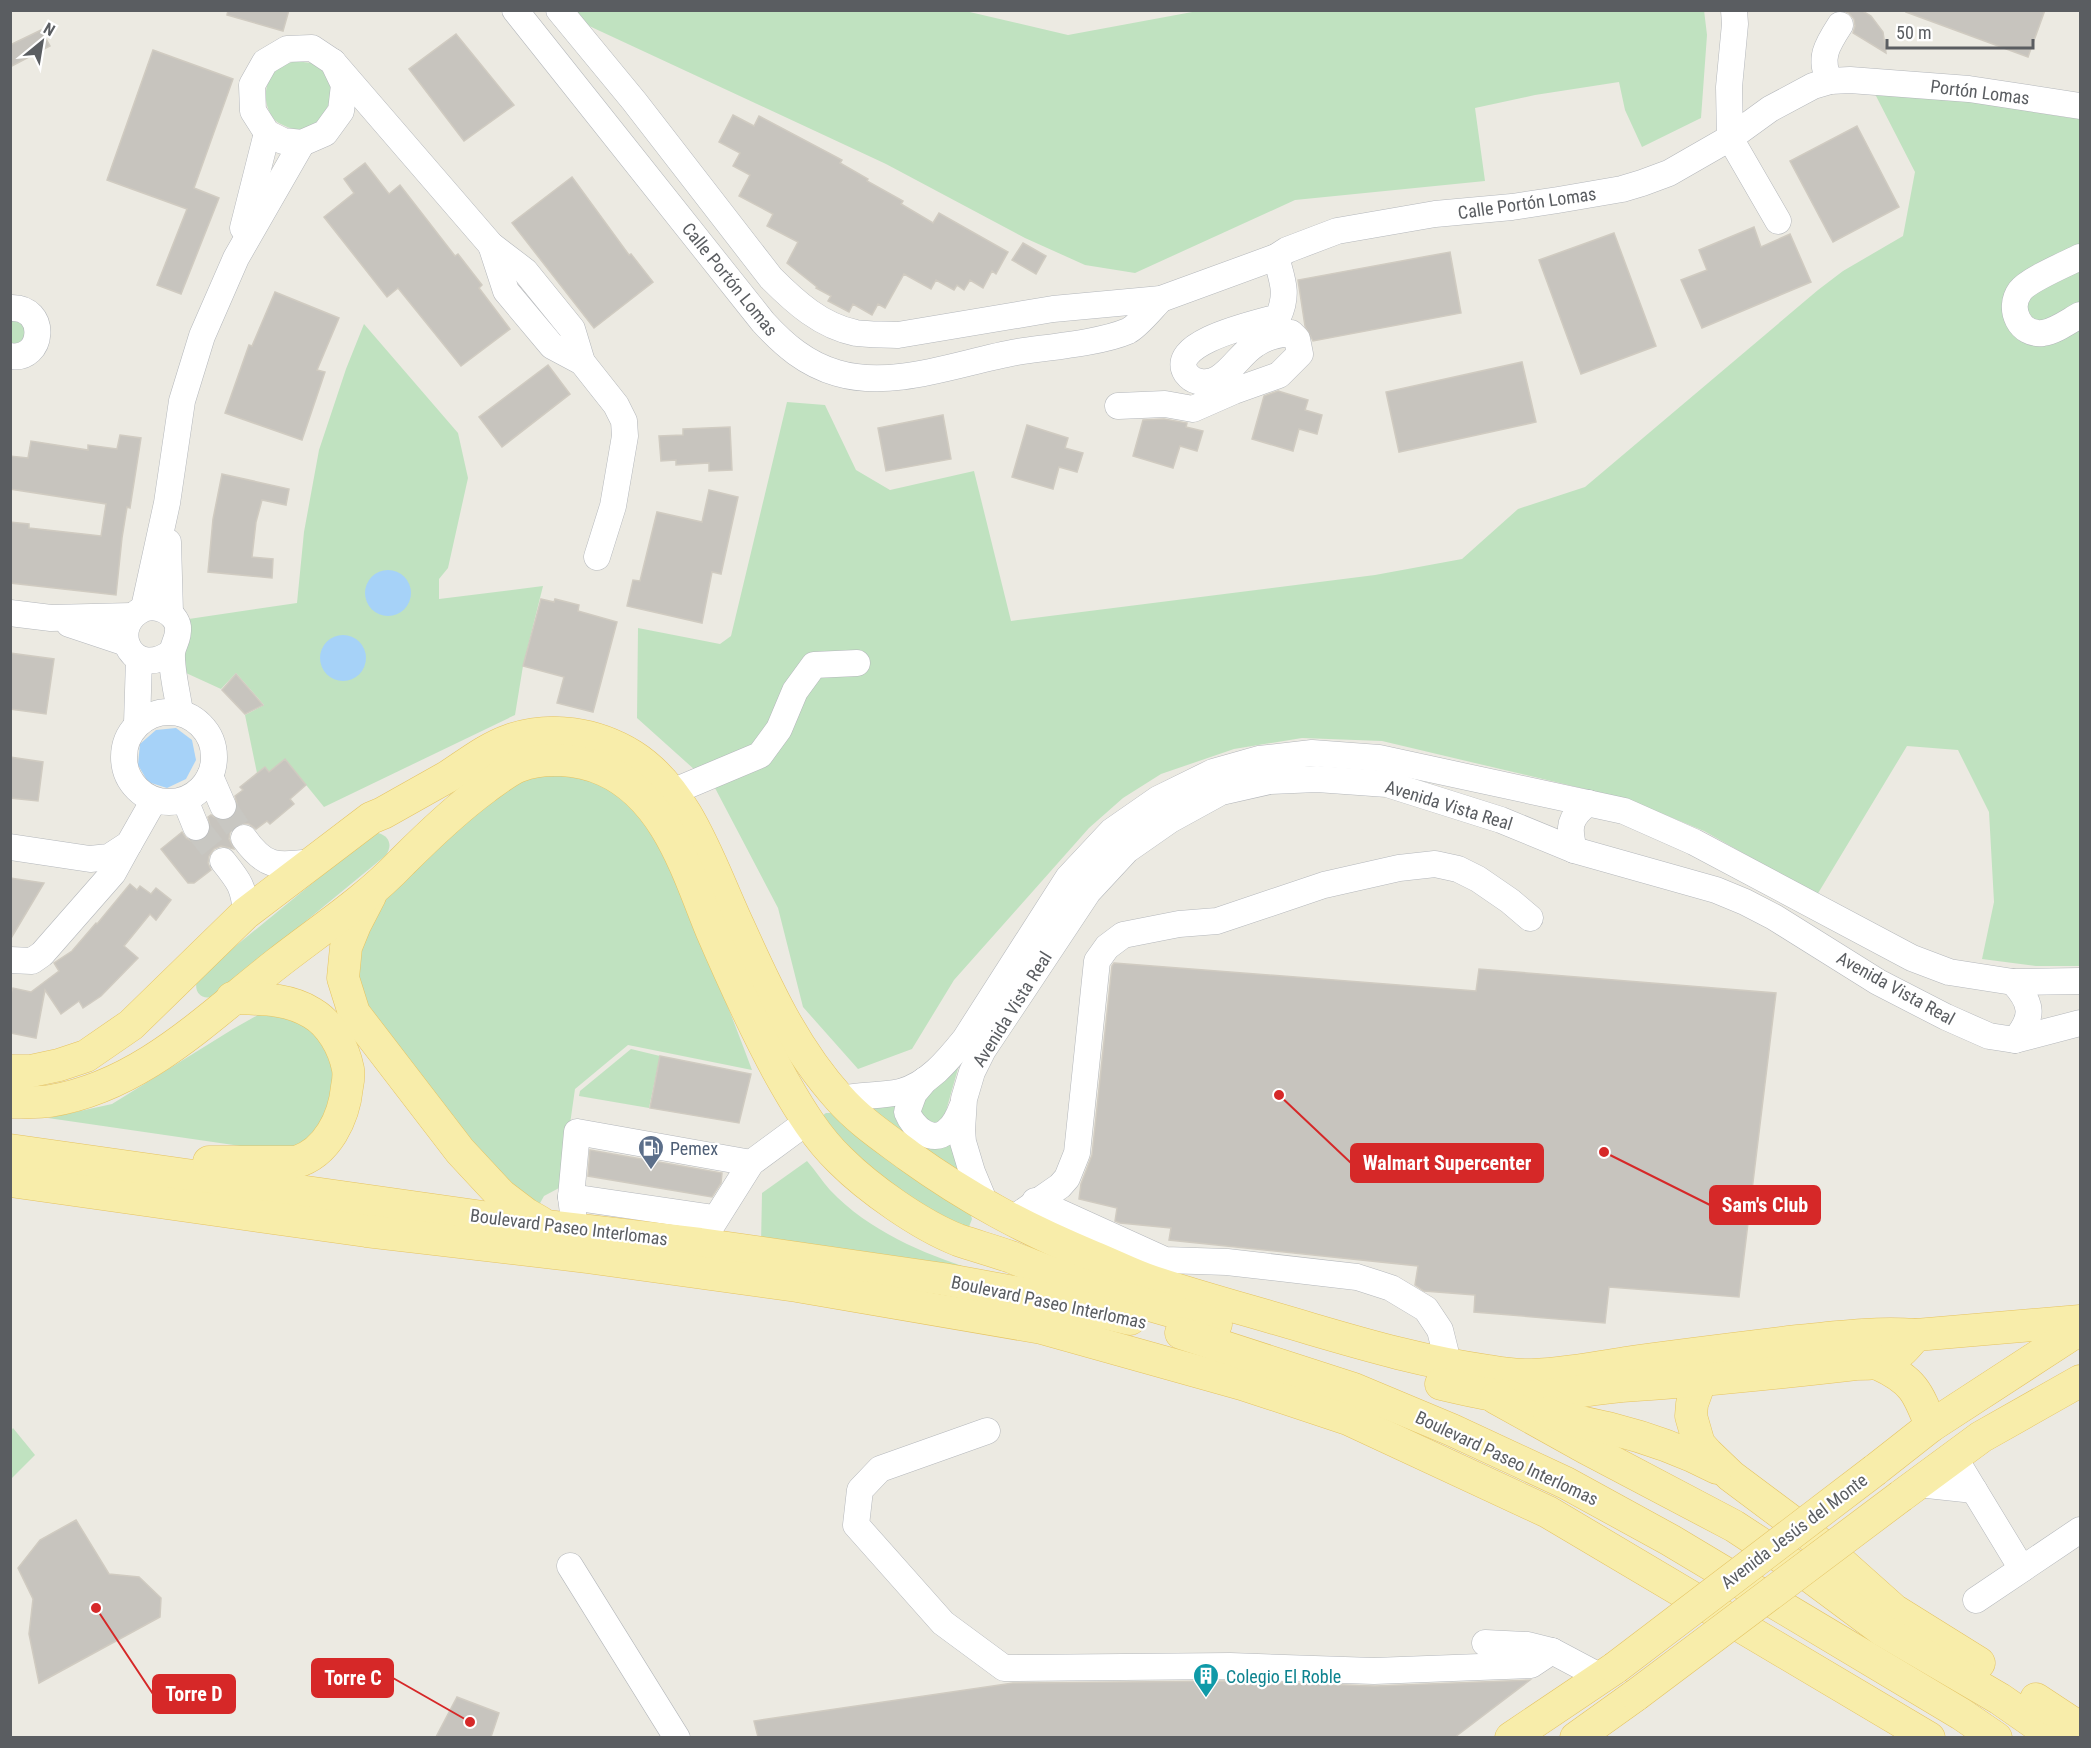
<svg xmlns="http://www.w3.org/2000/svg" width="2091" height="1748" font-family="'Roboto Condensed',sans-serif">
  <rect width="100%" height="100%" fill="#eceae2"/>
  <g fill="#c0e2c0">
    <path d="M961,10l107,25 135,-25h501l3,25 -6,83 -59,29 -17,-37 -6,-28 -84,13 -60,13 10,73 -190,19 -160,73 -50,-8 -60,-27 -139,-74 -299,-139 -11,-14z"/>
    <path d="M295,61c6,1 14,1 19,3 37,18 7,80 -29,62 -4,-2 -9,-4 -11,-7 -12,-15 -11,-38 4,-50 4,-4 12,-6 17,-8z"/>
    <path d="M1875,94l92,7 104,17 9,-21v869h-44l-54,-7 12,-57 -5,-90 -31,-62 -51,-4 -90,149 -113,-64 -77,-32 -245,-58 -80,-3 -68,11 -73,25 -38,24 -34,30 -135,152 -42,69 -54,20 -55,-62 -25,-99 -63,-120 -78,-70 1,-90 82,16 11,-8 56,-234 38,3 31,65 34,20 84,-19 37,150 364,-46 87,-16 56,-50 67,-22 233,-197 25,-19 60,-35 12,-64z"/>
    <path d="M11,320l11,1c5,10 4,15 -3,22h-8z"/>
    <path d="M364,324l94,109 10,45 -20,90 -9,11v20l104,-13 -20,80 -8,49 -191,92 -39,-48 -16,13 -4,-5 -8,6 -12,-58 19,-10 -28,-32 -15,16 -35,-16 -4,-53 115,-17 7,-71 15,-82 27,-81z"/>
    <path d="M556,773c21,5 42,7 60,20 45,32 62,92 82,140 19,46 37,91 54,137l-124,-25 -53,44 -12,84 -4,15 -15,8 -5,9 -43,-29 -136,-167 -7,-60 30,-51 83,-79 55,-41z"/>
    <path d="M378,833c12,3 15,14 7,23l-169,139c-15,8 -25,-5 -17,-19l171,-140z"/>
    <path d="M265,1011l26,3 31,27 15,38 -2,26 -29,42 -24,5 -234,-34 64,-14 121,-75z"/>
    <path d="M631,1049l29,7 -11,52 -70,-12 1,-5z"/>
    <path d="M961,1058l-17,60c-8,8 -13,5 -23,2l-5,-20z"/>
    <path d="M902,1102l48,36 14,39 -98,-70z"/>
    <path d="M826,1113h7l137,99 2,7 -5,13 -47,-13 -101,-101z"/>
    <path d="M807,1161c8,9 15,20 23,29 39,41 92,63 144,80l-213,-26 1,-51z"/>
    <path d="M13,1428l22,27 -24,24v-48z"/>
  </g>
  <g fill="#a6d2f8">
    <circle cx="388" cy="593" r="23"/>
    <circle cx="343" cy="658" r="23"/>
    <path d="M176,728l16,12 4,20 -10,19 -19,9 -19,-6 -10,-17 2,-21 16,-14z"/>
  </g>
  <g fill="#c7c4be" stroke="#d0cbc1" stroke-width="1.5">
    <path d="M228,10h61l-6,21 -56,-16z"/>
    <path d="M1842,10h19l10,6 12,16 3,21 -33,-20 2,-7 -1,-7 -5,-6z"/>
    <path d="M1907,10h138l-17,47 -122,-45z"/>
    <path d="M41,30l9,16 -40,21v-22z"/>
    <path d="M456,34l58,71 -50,36 -55,-72z"/>
    <path d="M153,50l80,29 -39,109 25,10 -38,96 -24,-9 30,-76 -80,-29z"/>
    <path d="M733,115l21,11 5,-10 83,44 -2,3 28,16 -1,2 36,20 -2,3 32,19 6,-10 69,39 -12,22 -4,-3 -9,17 -13,-8 -6,10 -7,-5 -3,5 -18,-10 -5,9 -27,-15 -19,34 -7,-4 -6,11 -19,-11 -4,8 -21,-11 3,-5 -15,-8 1,-1 -30,-24 11,-21 -31,-16 6,-12 -34,-18 11,-21 -17,-9 7,-13 -21,-11z"/>
    <path d="M1857,126l42,81 -66,35 -43,-81z"/>
    <path d="M365,163l24,31 11,-9 55,71 3,-2 24,31 -3,3 31,41 -49,37 -63,-78 -11,9 -63,-80 30,-24 -10,-14z"/>
    <path d="M572,177l57,78 2,-1 22,28 -59,46 -82,-105z"/>
    <path d="M1754,227l7,20 29,-13 21,48 -109,46 -21,-48 26,-10 -8,-20z"/>
    <path d="M1614,233l42,113 -75,28 -42,-114z"/>
    <path d="M1023,243l23,13 -10,18 -24,-14z"/>
    <path d="M1450,252l11,61 -148,28 -8,-15 -7,-46z"/>
    <path d="M275,292l64,26 -22,52 8,2 -23,68 -77,-27 24,-68 3,1z"/>
    <path d="M1522,362l14,60 -137,30 -13,-60z"/>
    <path d="M548,365l22,29 -68,53 -23,-30z"/>
    <path d="M1278,391l30,9 -3,10 17,5 -5,19 -18,-5 -6,22 -41,-12 12,-43z"/>
    <path d="M943,415l8,44 -65,12 -8,-43z"/>
    <path d="M1164,419l23,4 -1,4 17,4 -6,20 -17,-5 -7,22 -40,-12 10,-36z"/>
    <path d="M1027,425l41,13 -3,10 18,5 -6,19 -18,-5 -6,22 -41,-12z"/>
    <path d="M730,427l2,43 -23,1v-8l-33,2v-5l-15,1 -2,-25 24,-1v-6z"/>
    <path d="M120,435l21,3 -11,70 -3,-1 -5,31 -6,57 -106,-12v-61l19,2v4l72,8 5,-32 -96,-15v-33l18,2 3,-17 57,9v-5l29,4z"/>
    <path d="M222,474l67,15 -3,16 -24,-5 -6,22 -4,35 21,2 -1,19 -64,-6 5,-53z"/>
    <path d="M709,490l29,7 -17,77 -9,-2 -10,51 -75,-17 6,-26 7,1 17,-69 45,10z"/>
    <path d="M541,599l13,3 1,-3 24,6 -1,6 39,11 -24,90 -36,-9 7,-26 -41,-11z"/>
    <path d="M10,653l44,6 -8,55 -36,-5z"/>
    <path d="M236,674l27,31 -18,9 -23,-24z"/>
    <path d="M10,757l33,5 -5,39 -28,-3z"/>
    <path d="M285,759l21,26 -16,14 4,5 -24,20 -3,-3 -11,8 -7,-5 -8,-1 -6,3 -5,6 -1,7 5,10 -13,-3 -7,3 -5,7 -1,7 3,7 -17,13h-6l-27,-34 21,-17 4,6 7,4 9,-1 5,-4 4,-7 -3,-13 3,-2 10,6 8,-2 6,-4 3,-7 -3,-12 8,-6 -3,-3 25,-20 4,5z"/>
    <path d="M10,878l34,5 -34,57z"/>
    <path d="M130,884l7,6 3,-4 11,8 5,-6 15,12 -15,20 -6,-6 -26,32 14,12 -37,38 -18,12 -4,-7 -18,13 -16,-24 -9,48 -26,-5v-37l3,-8 18,4 28,-21 -5,-8 18,-12 24,-28 1,1z"/>
    <path d="M1114,963l362,28 3,-22 297,24 -37,304 -130,-10 -4,36 -131,-11 1,-17 -51,-4 -9,-6 3,-19 -249,-26 2,-12 -51,-5 -5,-2 2,-13 -38,-9 2,-15 11,-29 20,-189z"/>
    <path d="M660,1056l91,18 -12,49 -89,-15z"/>
    <path d="M590,1150l132,23 -1,10 -9,14 -124,-21z"/>
    <path d="M76,1520l33,54 30,3 22,21 -1,19 -121,66 -10,-49 4,-35 -15,-31 22,-28z"/>
    <path d="M1530,1680l-75,57h-697l-4,-16 259,-38 217,-2 145,5z"/>
    <path d="M457,1697l42,16 -8,24h-55z"/>
  </g>
  <g fill="none" stroke-linecap="round" stroke-linejoin="round">
    <g stroke="#c8c7c2" stroke-width="26" stroke-dasharray="26 13" stroke-linecap="butt">
      <path d="M223,806l21,32"/>
      <path d="M196,827l27,34"/>
    </g>
    <defs>
      <g id="minor">
        <path d="M515,10l248,312c21,23 43,42 74,51 57,17 123,-11 180,-21 32,-5 83,-9 111,-21 10,-5 25,-24 33,-32"/>
        <path d="M559,10l75,91 137,177c24,24 50,48 85,55 14,2 28,1 42,2l155,-26 108,-10 115,-42 11,-7 50,-19 98,-17 77,-7 46,-7 64,-11 20,-6 27,-10 61,-35 40,-29 43,-23 17,-5 20,-1 119,9 111,17"/>
        <path d="M1734,10l1,14 -6,63 1,51 48,83"/>
        <path d="M312,48l21,14 11,23 -3,26 -16,22 -23,10 -19,-2 -16,-8 -14,-22 -1,-26 13,-23 22,-13z"/>
        <path d="M333,62l158,183 34,26 47,58 10,33 34,43 8,16 1,15 -12,70 -16,51"/>
        <path d="M1830,81c-12,-22 -3,-36 10,-56"/>
        <path d="M243,228l24,-95"/>
        <path d="M491,245l15,46 46,55 30,16"/>
        <path d="M2080,257c-14,7 -52,23 -60,34 -13,18 0,45 23,42 13,-2 26,-12 37,-18"/>
        <path d="M10,308c39,-2 34,54 0,48"/>
        <path d="M1118,406l47,-2 28,5 41,-18 45,-16 21,-21 -3,-15 -6,-6c-11,1 -25,4 -35,11 -19,11 -34,46 -59,37 -5,-1 -8,-4 -11,-8 -19,-31 72,-50 92,-56 11,-24 4,-37 -2,-60"/>
        <path d="M168,542l2,71"/>
        <path d="M144,608l23,-105 15,-102 20,-65 34,-78 66,-115"/>
        <path d="M10,613l41,5 81,-2"/>
        <path d="M69,624l57,19"/>
        <path d="M172,652c-38,28 -63,-20 -34,-40 8,-6 17,-6 26,-2 7,3 13,10 14,17 1,12 -5,17 -6,26 -1,17 6,43 8,60"/>
        <circle cx="169" cy="757" r="45"/>
        <path d="M137,724l2,-65"/>
        <path d="M210,776l13,30"/>
        <path d="M672,792l88,-37 19,-26 16,-38 19,-26 43,-2"/>
        <path d="M185,800l11,27"/>
        <path d="M244,838c22,31 34,28 68,24"/>
        <path d="M10,847l80,12 19,-2 20,-13 25,-44"/>
        <path d="M1574,850c-6,-23 -5,-32 14,-47"/>
        <path d="M223,861c16,20 21,26 23,52"/>
        <path d="M10,960l22,1 10,-7 71,-81 16,-29"/>
        <path d="M2013,982c20,22 21,35 2,58"/>
        <path d="M925,1080l-11,13 -7,19c6,15 25,33 40,19 8,-6 12,-16 15,-24"/>
        <path d="M840,1099c20,-4 40,-3 60,-7 28,-7 48,-32 65,-53l103,-161 44,-47 46,-32 55,-27 46,-13 53,-6 67,5 245,53 70,31 218,116 37,14 64,10 67,-1"/>
        <path d="M571,1197l143,21"/>
        <path d="M1035,1201l130,59 62,2 130,15 34,11 35,21 14,21 9,36"/>
        <path d="M987,1208l-15,-36 -9,-30 -1,-12 2,-31 8,-27 11,-22 38,-57 67,-101 39,-42 43,-30 51,-28 49,-11 47,-2 70,5 114,36 73,30 142,40 29,12 29,15 104,65 68,35 43,19 26,4 65,-17"/>
        <path d="M1011,1220l49,-34 7,-8 10,-25 20,-192 10,-14 16,-12 56,-11 38,-3 107,-36 75,-17 36,-4 23,5 20,10 32,22 20,17"/>
        <path d="M575,1229l-4,-32 6,-65 174,31"/>
        <path d="M700,1244l51,-81 57,-42"/>
        <path d="M987,1431l-107,38 -20,21 -4,35 87,98 61,45 226,-2 144,5 157,-6 21,-14"/>
        <path d="M1954,1457l68,112"/>
        <path d="M1918,1484l56,6"/>
        <path d="M570,1566l107,172"/>
        <path d="M1976,1600l104,-70"/>
        <path d="M1485,1643l43,2 24,6 49,26"/>
      </g>
      <g id="major">
        <path d="M370,896l-15,29 -9,22 -3,31 11,35 106,138 41,44 25,19 14,8"/>
        <path d="M10,1071h21l28,-6 27,-9 45,-31 115,-112 125,-95 12,-5c21,-12 43,-24 64,-36 20,-13 40,-29 63,-37 41,-14 86,-7 123,16 53,34 76,105 101,160 29,64 57,129 105,182 20,23 46,40 70,58 60,43 116,73 184,101 20,8 39,18 60,25 52,17 105,31 158,47 58,17 117,34 178,42 12,2 24,4 36,4 34,0 67,-7 100,-12 57,-8 115,-15 173,-22 39,-4 78,-9 118,-6l164,-14"/>
        <path d="M10,1102c14,0 27,1 40,-1 92,-15 158,-84 229,-139 41,-32 87,-62 123,-100 27,-27 53,-52 83,-74 11,-8 22,-17 34,-22 26,-10 60,-7 85,4 63,28 84,104 108,162 22,51 45,102 72,150 16,28 33,56 56,78 29,29 80,65 118,80 18,6 36,11 53,17 23,9 45,18 67,26 45,16 92,27 138,41"/>
        <path d="M10,1150l536,76 154,18 243,35 82,15 105,25"/>
        <path d="M209,1162h87c31,-9 48,-44 51,-75 1,-5 2,-12 1,-18 -4,-21 -17,-45 -36,-56 -24,-15 -52,-14 -80,-15"/>
        <path d="M10,1181l356,50 222,26 209,29 245,42 200,56 106,35 200,93 381,226"/>
        <path d="M1181,1333l173,56 98,41 114,53 104,57 291,174 35,24"/>
        <path d="M1707,1362l-15,42 -1,12 8,28 8,9 24,23 79,59 84,75 85,53"/>
        <path d="M1878,1364c35,16 40,28 53,62"/>
        <path d="M1441,1384c26,6 53,13 81,13 34,-1 67,-8 100,-11 78,-5 156,-13 234,-22 34,0 39,-4 60,-29"/>
        <path d="M1496,1398l90,50 148,78 70,46 78,58 118,69 56,39"/>
        <path d="M1549,1412c21,9 41,12 63,17 36,9 72,22 105,39"/>
        <path d="M1875,1470l56,-44 149,-97"/>
        <path d="M1901,1496l80,-59 99,-56"/>
        <path d="M2036,1699l44,29"/>
        <path d="M1511,1738l104,-70"/>
        <path d="M1576,1738l60,-43"/>
      </g>
    </defs>
    <use href="#minor" stroke="#b4b7bb" stroke-width="27"/>
    <use href="#major" stroke="#e5c361" stroke-width="33"/>
    <use href="#minor" stroke="#fff" stroke-width="26"/>
    <use href="#major" stroke="#f8edaa" stroke-width="32"/>
    <defs>
      <g id="major-bridge">
        <path d="M1615,1668l260,-198"/>
        <path d="M1636,1695l265,-199"/>
      </g>
    </defs>
    <use href="#major-bridge" stroke="#e5c361" stroke-width="33" stroke-linecap="butt"/>
    <use href="#major-bridge" stroke="#f8edaa" stroke-width="32"/>
  </g>
  <defs>
    <symbol id="fuel-pin" viewBox="-11 -11 22 30"><path d="M0 17L-7.5 6A9.5 9.5 0 1 1 7.5 6Z" fill="#5c6f8a" stroke="#fff"/><path d="M-5.5-6h7V0h2V4h1.3V-2.5L3-4.5l.8-.8L6-3V5H2.5V1h-1V6h-7ZM-4.2-4.7v3.2H.2V-4.7Z" fill="#fff"/></symbol>
    <symbol id="building-pin" viewBox="-11 -11 22 30"><path d="M0 17L-7.5 6A9.5 9.5 0 1 1 7.5 6Z" fill="#0f9aa8" stroke="#fff"/><path d="M-4-6H4V6H1V3H-1V6H-4ZM-2.5-4.3h1.7v1.8h-1.7ZM.8-4.3h1.7v1.8H.8ZM-2.5-1h1.7V.8h-1.7ZM.8-1h1.7V.8H.8Z" fill="#fff"/></symbol>
  </defs>
  <g fill-rule="evenodd">
    <use href="#fuel-pin" x="636" y="1133" width="30" height="40"/>
    <use href="#building-pin" x="1191" y="1661" width="30" height="40"/>
  </g>
  <g text-anchor="middle" dominant-baseline="central" stroke-width="4.5" stroke-linejoin="round" paint-order="stroke">
    <g font-size="18" fill="#5a5d61" stroke="#fff">
      <text transform="translate(1980 92) rotate(7)">Portón Lomas</text>
      <text transform="translate(1527 203) rotate(-8)">Calle Portón Lomas</text>
      <text transform="translate(730 279) rotate(51)">Calle Portón Lomas</text>
      <text transform="translate(1449 805) rotate(17)">Avenida Vista Real</text>
      <text transform="translate(1896 988) rotate(29)">Avenida Vista Real</text>
      <text transform="translate(1012 1009) rotate(-58)">Avenida Vista Real</text>
      <text transform="translate(569 1227) rotate(7)">Boulevard Paseo Interlomas</text>
      <text transform="translate(1049 1302) rotate(12)">Boulevard Paseo Interlomas</text>
      <text transform="translate(1507 1458) rotate(25)">Boulevard Paseo Interlomas</text>
      <text transform="translate(1794 1531) rotate(-37)">Avenida Jesús del Monte</text>
    </g>
    <g font-size="18" fill="#4e5e75" stroke="#fff" text-anchor="start">
      <text x="670" y="1148">Pemex</text>
    </g>
    <g font-size="18" fill="#0d838f" stroke="#fff" text-anchor="start">
      <text x="1226" y="1676">Colegio El Roble</text>
    </g>
  </g>
  <path fill="none" stroke="#d62828" stroke-width="2" d="M1279 1095L1351 1163M1604 1152L1710 1205M470 1722L393 1678M96 1608L153 1694"/>
  <g fill="#d62828" stroke="#fff" stroke-width="2">
    <circle cx="1279" cy="1095" r="6"/>
    <circle cx="1604" cy="1152" r="6"/>
    <circle cx="470" cy="1722" r="6"/>
    <circle cx="96" cy="1608" r="6"/>
  </g>
  <g fill="#d62828" stroke="#d62828" stroke-width="2">
    <rect x="1351" y="1144" width="192" height="38" rx="6"/>
    <rect x="1710" y="1186" width="110" height="38" rx="6"/>
    <rect x="312" y="1659" width="81" height="38" rx="6"/>
    <rect x="153" y="1675" width="82" height="38" rx="6"/>
  </g>
  <g font-size="20" text-anchor="middle" font-weight="bold" fill="#fff">
    <text x="1447" y="1170">Walmart Supercenter</text>
    <text x="1765" y="1212">Sam's Club</text>
    <text x="353" y="1685">Torre C</text>
    <text x="194" y="1701">Torre D</text>
  </g>
  <rect width="2091" height="1748" fill="none" stroke="#5a5d61" stroke-width="24"/>
  <g transform="translate(42 42) rotate(30)" stroke="#ffffff" stroke-width="4.5" paint-order="stroke">
  <path d="M0-4.5L10 22L0 15L-10 22Z" fill="#5a5d61"/>
  <text y="-9" font-size="16" font-weight="bold" text-anchor="middle" fill="#5a5d61">N</text>
  </g>
  <path d="M1887 39v9h146v-9" fill="none" stroke="#5a5d61" stroke-width="3"/>
  <text x="1896" y="39" font-size="18" fill="#5a5d61" stroke="#ffffff" stroke-width="4.5" paint-order="stroke">50 m</text>
</svg>
